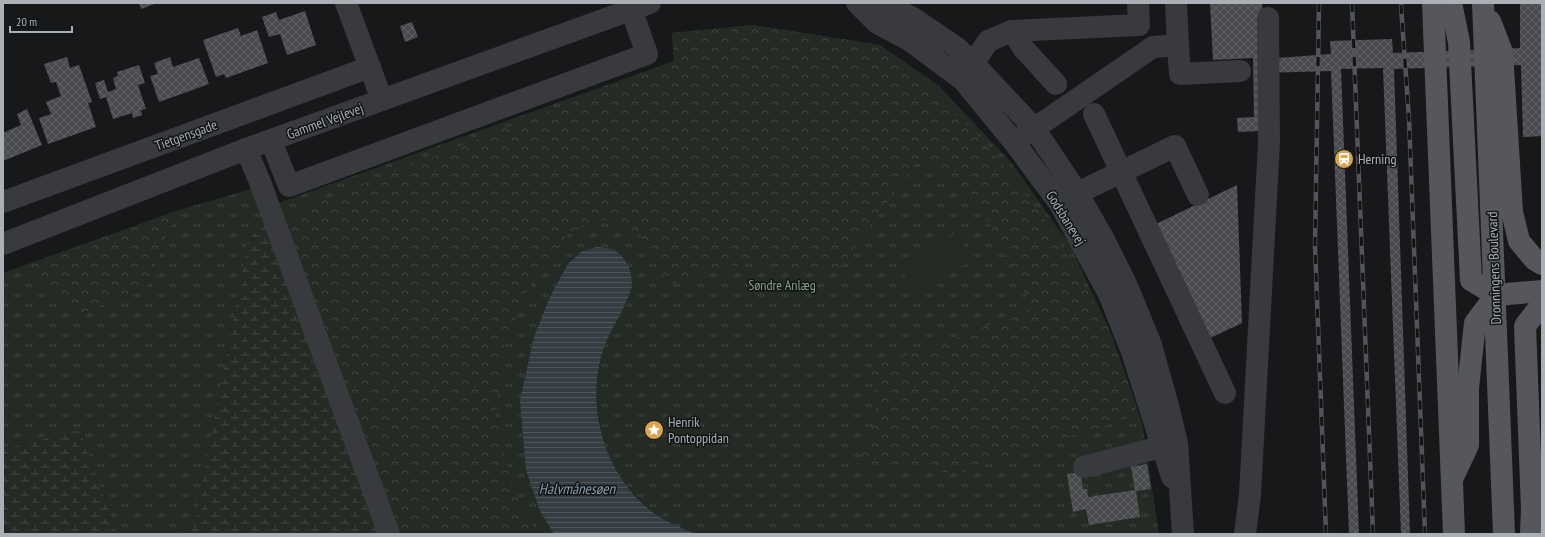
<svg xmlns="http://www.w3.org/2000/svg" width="1545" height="537" font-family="'PT Sans Narrow',sans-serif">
  <defs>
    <pattern id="grass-tufts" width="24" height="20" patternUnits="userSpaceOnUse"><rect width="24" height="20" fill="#242b25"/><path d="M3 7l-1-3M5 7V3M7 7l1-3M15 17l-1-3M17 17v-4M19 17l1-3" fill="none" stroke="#414742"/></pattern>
    <pattern id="forest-crowns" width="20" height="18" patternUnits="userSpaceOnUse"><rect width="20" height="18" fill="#242b25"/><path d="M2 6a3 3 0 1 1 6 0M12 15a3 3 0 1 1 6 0" fill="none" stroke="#414742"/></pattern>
    <pattern id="wetland-marsh" width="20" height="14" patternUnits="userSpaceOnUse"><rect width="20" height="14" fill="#242b25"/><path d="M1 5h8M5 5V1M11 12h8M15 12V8" fill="none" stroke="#414742"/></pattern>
    <pattern id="water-rules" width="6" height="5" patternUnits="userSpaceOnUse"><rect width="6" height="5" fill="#343d42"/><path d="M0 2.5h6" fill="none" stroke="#4f565b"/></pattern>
    <pattern id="building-cross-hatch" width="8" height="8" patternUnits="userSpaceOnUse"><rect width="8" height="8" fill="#4a4b4e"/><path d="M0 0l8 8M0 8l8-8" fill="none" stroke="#616265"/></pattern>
  </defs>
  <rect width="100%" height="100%" fill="#171819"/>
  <g fill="url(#grass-tufts)">
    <path d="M753,25l127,20 58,40 73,77 59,83 40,86 32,92 17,111h-763l-118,-331 396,-142 -2,-28z"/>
    <path d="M254,188l14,33 -20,20 -54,288 -44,5h-33l-37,-104 -77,19v-176l22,-8 56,49 67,-29 28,-74z"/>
  </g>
  <g fill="url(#forest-crowns)">
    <path d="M753,25l127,20 104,96 68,88 58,102 27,76 -12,12 -165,54 -104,-6 21,-53 -6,-47 78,-26 82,-33 -18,-42 -41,-72 -42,-35h-12l-79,111c-30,7 -63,-8 -94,-6 -22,2 -56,14 -77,21l-8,-20 -19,-29 -25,-18 -27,4 -23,14 -41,59 -22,53 -7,66 16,74 15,29 12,17h-143l-109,-304 5,-15 30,-14 352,-140 -2,-28z"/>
    <path d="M176,211l-28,74 -68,29 -55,-49z"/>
  </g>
  <g fill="url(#wetland-marsh)">
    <path d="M268,221l128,313h-246l44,-5 54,-289z"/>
    <path d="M80,430l37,104h-114v-85z"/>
  </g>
  <path fill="#242b25" d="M957,233l16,27 -59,32 -15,-27z"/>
  <path fill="url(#water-rules)" d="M597,247c5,1 11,1 15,2 13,6 20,21 20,35 0,12 -23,49 -28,63 -19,56 -2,122 43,161 13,11 32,19 48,26h-141l-14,-23 -14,-41 -6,-70 14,-63 16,-40 18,-33 13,-12z"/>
  <g fill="url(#building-cross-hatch)">
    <path d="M139,3h18l-16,6z"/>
    <path d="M1210,3h52l3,56 66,-5 -1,-13 62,-2 1,14 127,-5v-45h22v133l-19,1 -2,-72 -127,4 16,465h-9l-18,-466 -42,1 18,465h-10l-18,-463 -71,2 2,58 -24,1 -1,-14 17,-1 -1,-59 -40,2z"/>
    <path d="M305,11l11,34 -29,10 -7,-21 -11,3 -7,-20 14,-5 3,8z"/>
    <path d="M412,22l6,15 -13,5 -5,-16z"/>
    <path d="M238,28l3,8 16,-6 11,33 -42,15 -2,-4 -8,3 -13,-37z"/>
    <path d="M67,57l3,11 9,-3 13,37 -4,1 8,24 -48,17 -9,-26 12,-4 -5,-12 15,-6 -5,-14 -5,1 -7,-19z"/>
    <path d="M170,57l3,10 26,-9 10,26 -50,18 -9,-26 8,-2 -4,-11z"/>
    <path d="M139,65l6,18 -7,2 8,24 -5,1 1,5 -9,3 -1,-5 -19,6 -7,-22 -6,2 -5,-16 9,-3 4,12 8,-3 -3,-11 5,-2 -1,-4z"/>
    <path d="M27,109l15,36 -39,16v-28l18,-8 -4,-11z"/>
    <path d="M1237,185l5,138 -32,15 -54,-114z"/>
    <path d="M1147,464l4,25 -15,2 4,26 -51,8 -3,-16 -13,3 -6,-38 13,-2 3,17h4l1,8 47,-7 -4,-23z"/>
  </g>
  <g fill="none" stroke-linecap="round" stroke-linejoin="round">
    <g stroke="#393a3e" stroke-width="22">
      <path d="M346,3l36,97"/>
      <path d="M857,3l20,20 32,17 54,40 51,62 46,62 49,90 23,58 40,125"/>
      <path d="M882,3l31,15 43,29 17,16 61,65 44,66 25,44 24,48 24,59 17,61 9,37 6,91"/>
      <path d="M1012,31l12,18 32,35"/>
      <path d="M1178,45l2,29 60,-3"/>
      <path d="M966,75l22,-34 24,-10 127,-6 -1,-22"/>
      <path d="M1094,114l131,279"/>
      <path d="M1022,137l131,-90 25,-2 -2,-42"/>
      <path d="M271,141l18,45 358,-132 -16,-45"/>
      <path d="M246,149l14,33 129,352"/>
      <path d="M1066,201l22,-13 87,-42 23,49"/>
      <path d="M3,202l367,-135"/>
      <path d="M3,244l243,-95 404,-146"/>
      <path d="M1084,467l92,-24"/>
      <path d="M1245,534l5,-39 19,-353 -1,-124"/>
    </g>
    <g stroke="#55575c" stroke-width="22">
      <path d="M1433,3l21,531"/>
      <path d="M1451,3l8,39 12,238 25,15"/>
      <path d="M1483,3l21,531"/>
      <path d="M1490,21l12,31 10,160 7,29 16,19 7,4"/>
      <path d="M1496,295l46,-4"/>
      <path d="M1453,477l15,-32v-57l7,-65 21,-28"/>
      <path d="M1531,534l1,-25 -7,-183 17,-22"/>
    </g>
    <defs>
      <g id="rail">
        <path d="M1319,3l-4,243 11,288"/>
        <path d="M1352,3l21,531"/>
        <path d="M1401,5l8,114 16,415"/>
      </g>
    </defs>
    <use href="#rail" stroke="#525458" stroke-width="4.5"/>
    <use href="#rail" stroke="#121314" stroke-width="3" stroke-dasharray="9" stroke-linecap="butt"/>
  </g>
  <defs>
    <symbol id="station-disc" viewBox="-11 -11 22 22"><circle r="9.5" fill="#dba44d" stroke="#121314"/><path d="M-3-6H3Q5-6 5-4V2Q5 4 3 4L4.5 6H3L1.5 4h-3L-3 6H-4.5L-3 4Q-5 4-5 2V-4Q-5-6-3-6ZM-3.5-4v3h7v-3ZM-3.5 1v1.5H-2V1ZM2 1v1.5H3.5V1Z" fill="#fff"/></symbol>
    <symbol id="sight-disc" viewBox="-11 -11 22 22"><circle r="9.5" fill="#dba44d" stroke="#121314"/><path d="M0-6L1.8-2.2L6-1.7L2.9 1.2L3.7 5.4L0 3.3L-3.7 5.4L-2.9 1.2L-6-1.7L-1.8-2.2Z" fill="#fff"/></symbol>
  </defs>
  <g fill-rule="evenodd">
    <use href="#station-disc" x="1333" y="148" width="22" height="22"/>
    <use href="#sight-disc" x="643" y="419" width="22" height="22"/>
  </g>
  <g text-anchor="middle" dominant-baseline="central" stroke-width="3" stroke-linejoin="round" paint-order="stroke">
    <g font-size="14" fill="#abb0b7" stroke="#121314">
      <text transform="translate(325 121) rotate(-20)">Gammel Vejlevej</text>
      <text transform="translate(186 135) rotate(-20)">Tietgensgade</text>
      <text transform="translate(1066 218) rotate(58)">Godsbanevej</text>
      <text transform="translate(1494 268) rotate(-92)">Dronningens Boulevard</text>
    </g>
    <g font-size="14" fill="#abb0b7" stroke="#121314" text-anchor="start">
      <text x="1358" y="159">Herning</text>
      <text x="668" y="422">Henrik<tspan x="668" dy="16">Pontoppidan</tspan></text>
    </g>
    <g font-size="14" fill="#85a085" stroke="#121314">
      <text x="782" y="285">Søndre Anlæg</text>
    </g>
    <g font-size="15" font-style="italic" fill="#879eae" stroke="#121314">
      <text x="577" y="488">Halvmånesøen</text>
    </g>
  </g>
  <rect width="1545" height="537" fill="none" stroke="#abb0b7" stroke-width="8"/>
  <path d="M10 26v6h62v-6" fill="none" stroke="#abb0b7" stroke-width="2"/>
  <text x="16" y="26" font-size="12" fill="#abb0b7" stroke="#121314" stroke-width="3" paint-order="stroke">20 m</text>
</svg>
